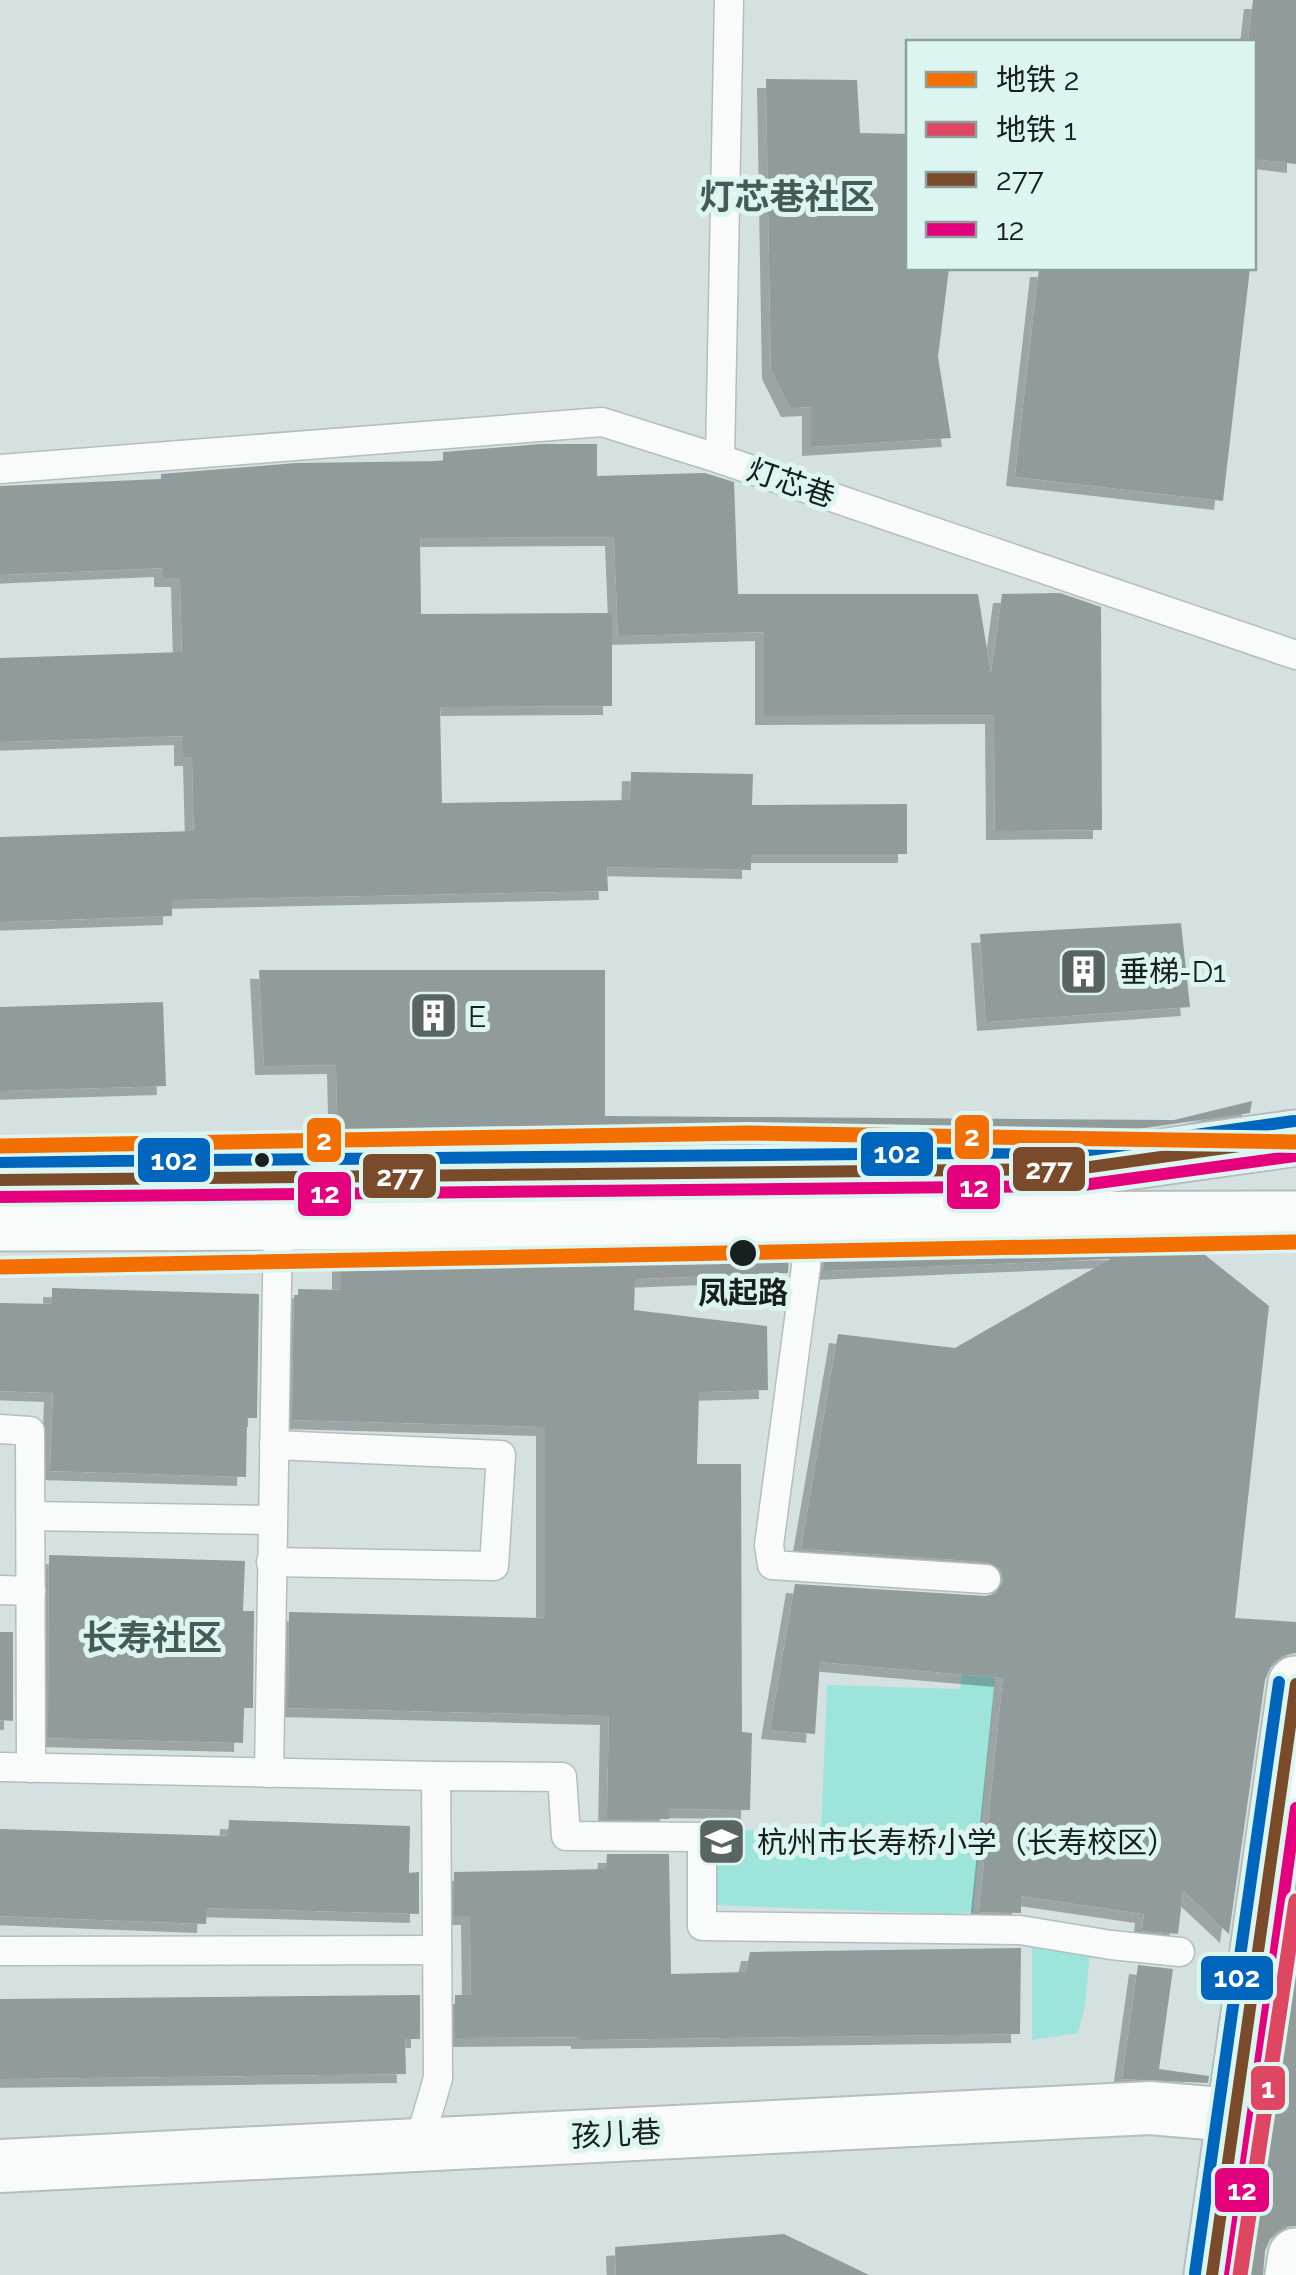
<svg xmlns="http://www.w3.org/2000/svg" width="1296" height="2275" font-family="Raleway,'Noto Sans SC',sans-serif">
  <defs>
    <filter id="shadow"><feDropShadow dx="-9" dy="9" stdDeviation="0" flood-color="#0004"/></filter>
  </defs>
  <rect width="100%" height="100%" fill="#d5e1e0"/>
  <g fill="#9de5db">
    <path d="M1003,1595l-30,317 -22,2 -237,-9 3,-76 104,4 6,-148 133,4 9,-92z"/>
    <path d="M1032,1943l58,9 -5,53 -7,28 -46,7z"/>
  </g>
  <g fill="#919b9a" filter="url(#shadow)">
    <path d="M1253,0h43v164l-42,-5v-117h-6z"/>
    <path d="M766,79l91,1 3,53 48,1v134h41l-11,89 13,81 -140,9v-40l-21,1 -19,-38z"/>
    <path d="M1039,268h211l-27,233 -208,-24z"/>
    <path d="M540,444h57v32l108,-3 29,9 4,112h240l13,80 11,-80 58,-1 41,14 1,223 -107,1 -1,-116 -230,1v-84l-146,4 -4,-99 -194,1 1,76 191,-1v93l-172,1 2,96 188,-3 1,-28 122,2 -1,31 155,-1v50h-156v16l-144,-3 1,24 -436,9v16l-172,6v-85l194,-6 -2,-74h-9v-21l-183,6v-84l182,-6 -2,-74h-17v-10l-163,7v-89l161,-7v-5l135,-11 147,-2v-9z"/>
    <path d="M1181,923l9,84 -204,15 -6,-88z"/>
    <path d="M259,970h346v146l569,4 78,-19 -2,12 -176,25 -736,7 -2,-80 -72,1z"/>
    <path d="M163,1002l3,84 -166,5v-84z"/>
    <path d="M1200,1251l69,55 -34,312 61,4v31l-13,3 -11,8 -7,16 -36,254 -46,-43 -5,43 -36,-3 2,-17 -123,-18v17l-42,-1 24,-234 -183,-16 -5,72 -45,-4 25,-146 190,12 10,-2 8,-13 -2,-11 -14,-8 -186,-13 37,-215 117,14 155,-89 -287,12 2,-19z"/>
    <path d="M789,1252l-1,21 -153,6 -1,31 133,16 1,64 -69,2 -2,72h44l1,268 10,1 -2,77 -81,-1v10h-62l2,-103 -321,-8 1,-96 256,6v-191l-253,-7 2,-125h4v-6l43,1v-37z"/>
    <path d="M52,1288l207,6 -2,124h-10l-1,59 -196,-6 3,-78 -53,-2v-88l52,1z"/>
    <path d="M49,1555l196,6 -2,50h11l-1,97h-9l-1,35 -195,-5z"/>
    <path d="M0,1632h13v89l-13,-1z"/>
    <path d="M229,1820l181,6 -1,47 10,-1v42l-212,-6 -1,16 -206,-8v-87l228,7z"/>
    <path d="M607,1854h62l2,120 75,-2 4,-20 271,-4 -1,86 -440,6v-3l-125,1v-43h16l-1,-79h-16v-44l152,-3z"/>
    <path d="M1296,1906v320l-12,1 -13,10 -6,14 -2,24h-19z"/>
    <path d="M1138,1965l35,4 -14,100 50,7 -1,7 -86,-4z"/>
    <path d="M420,1995v44h-15l1,35 -406,5v-80z"/>
    <path d="M784,2234l85,41h-253l-1,-28z"/>
  </g>
  <g fill="none" stroke-linecap="round" stroke-linejoin="round">
    <defs>
      <g id="lane">
        <path d="M729,0l-9,459 576,196"/>
        <path d="M0,469l602,-47 118,37"/>
        <path d="M809,1221l-3,46 -37,278 3,20 214,14"/>
        <path d="M0,1429l30,2 1,337"/>
        <path d="M31,1516l241,4"/>
        <path d="M271,1562l223,4 7,-111 -227,-10"/>
        <path d="M0,1590l31,1"/>
        <path d="M0,1767l436,9 2,302 -19,65"/>
        <path d="M269,1773l9,-551"/>
        <path d="M436,1776l126,1 4,59 136,1v89l318,4 91,15 69,7"/>
        <path d="M0,1951l437,-1"/>
      </g>
      <path id="street" d="M0,2166l1150,-58 82,7"/>
      <g id="secondary">
        <path d="M0,1180l1076,-11 220,-31"/>
        <path d="M0,1223l1296,-4"/>
        <path d="M1212,2275l84,-591"/>
        <path d="M1293,2275l3,-19"/>
      </g>
    </defs>
    <use href="#lane" stroke="#b4bebd" stroke-width="31"/>
    <use href="#street" stroke="#b4bebd" stroke-width="56"/>
    <use href="#secondary" stroke="#b4bebd" stroke-width="59"/>
    <use href="#lane" stroke="#f9fafa" stroke-width="28"/>
    <use href="#street" stroke="#f9fafa" stroke-width="52"/>
    <use href="#secondary" stroke="#f9fafa" stroke-width="55"/>
    <defs>
      <g id="bus-1">
        <path d="M0,1180l1076,-11 220,-31"/>
        <path d="M1212,2275l84,-591"/>
      </g>
      <g id="bus-2">
        <path d="M0,1197l1076,-11 220,-30"/>
        <path d="M1230,2275l66,-467"/>
      </g>
      <g id="bus-3">
        <path d="M0,1162l1075,-10 219,-31"/>
        <path d="M1195,2273l84,-591"/>
      </g>
    </defs>
    <use href="#bus-1" stroke="#dcf5f0" stroke-width="20"/>
    <use href="#bus-2" stroke="#dcf5f0" stroke-width="20"/>
    <use href="#bus-3" stroke="#dcf5f0" stroke-width="20"/>
    <use href="#bus-1" stroke="#7a4b2a" stroke-width="12"/>
    <use href="#bus-2" stroke="#e5007d" stroke-width="12"/>
    <use href="#bus-3" stroke="#0065bd" stroke-width="12"/>
    <defs>
      <g id="metro-1">
        <path d="M0,1146l747,-13 549,9"/>
        <path d="M0,1267l1296,-25"/>
      </g>
      <path id="metro-2" d="M1240,2275l56,-374"/>
    </defs>
    <use href="#metro-1" stroke="#dcf5f0" stroke-width="22"/>
    <use href="#metro-2" stroke="#dcf5f0" stroke-width="22"/>
    <use href="#metro-1" stroke="#f36f02" stroke-width="15"/>
    <use href="#metro-2" stroke="#df4661" stroke-width="15"/>
  </g>
  <defs>
    <symbol id="building-square" viewBox="-11 -11 22 22"><rect x="-9" y="-9" width="18" height="18" rx="4" fill="#5a6463" stroke="#dcf5f0"/><path d="M-4-6H4V6H1V3H-1V6H-4ZM-2.5-4.3h1.7v1.8h-1.7ZM.8-4.3h1.7v1.8H.8ZM-2.5-1h1.7V.8h-1.7ZM.8-1h1.7V.8H.8Z" fill="#fff"/></symbol>
    <symbol id="school-square" viewBox="-11 -11 22 22"><rect x="-9" y="-9" width="18" height="18" rx="4" fill="#5a6463" stroke="#dcf5f0"/><path d="M0-5L7-2L0 1L-7-2ZM-4 1L0 2.5L4 1V4Q0 6-4 4Z" fill="#fff"/></symbol>
  </defs>
  <g fill-rule="evenodd">
    <use href="#building-square" x="1056" y="944" width="55" height="55"/>
    <use href="#building-square" x="406" y="988" width="55" height="55"/>
    <use href="#school-square" x="694" y="1814" width="55" height="55"/>
  </g>
  <g fill="#17201f" stroke="#dcf5f0" stroke-width="4">
    <circle cx="262" cy="1160" r="9"/>
    <circle cx="743" cy="1253" r="15"/>
  </g>
  <g text-anchor="middle" dominant-baseline="central" stroke-width="10" stroke-linejoin="round" paint-order="stroke">
    <g font-size="30" fill="#17201f" stroke="#dcf5f0">
      <text transform="translate(791 483) rotate(19)">灯芯巷</text>
      <text transform="translate(616 2134) rotate(-3)">孩儿巷</text>
    </g>
    <g font-size="30" fill="#17201f" stroke="#dcf5f0" text-anchor="start">
      <text x="1119" y="971">垂梯-D1</text>
      <text x="468" y="1016">E</text>
      <text x="757" y="1842">杭州市长寿桥小学（长寿校区）</text>
    </g>
    <g font-size="30" font-weight="bold" fill="#17201f" stroke="#dcf5f0">
      <text x="743" y="1292">凤起路</text>
    </g>
    <g font-size="35" font-weight="bold" fill="#465b57" stroke="#dcf5f0">
      <text x="787" y="196">灯芯巷社区</text>
      <text x="152" y="1637">长寿社区</text>
    </g>
  </g>
  <g stroke="#dcf5f0" stroke-width="4">
    <rect x="953" y="1113" width="38" height="48" rx="10" fill="#f36f02"/>
    <rect x="305" y="1116" width="38" height="48" rx="10" fill="#f36f02"/>
    <rect x="859" y="1130" width="76" height="48" rx="10" fill="#0065bd"/>
    <rect x="136" y="1136" width="76" height="48" rx="10" fill="#0065bd"/>
    <rect x="1011" y="1145" width="76" height="48" rx="10" fill="#7a4b2a"/>
    <rect x="361" y="1152" width="77" height="48" rx="10" fill="#7a4b2a"/>
    <rect x="945" y="1163" width="57" height="48" rx="10" fill="#e5007d"/>
    <rect x="296" y="1170" width="57" height="48" rx="10" fill="#e5007d"/>
    <rect x="1199" y="1954" width="76" height="48" rx="10" fill="#0065bd"/>
    <rect x="1249" y="2064" width="38" height="48" rx="10" fill="#df4661"/>
    <rect x="1213" y="2166" width="58" height="48" rx="10" fill="#e5007d"/>
  </g>
  <g font-size="28" text-anchor="middle" font-weight="bold" fill="#fff">
    <text x="972" y="1146">2</text>
    <text x="324" y="1150">2</text>
    <text x="897" y="1163">102</text>
    <text x="174" y="1170">102</text>
    <text x="1049" y="1179">277</text>
    <text x="400" y="1186">277</text>
    <text x="974" y="1197">12</text>
    <text x="325" y="1203">12</text>
    <text x="1237" y="1987">102</text>
    <text x="1268" y="2098">1</text>
    <text x="1242" y="2200">12</text>
  </g>
  <rect x="906" y="40" width="350" height="230" fill="#dcf5f0" stroke="#8da09c" stroke-width="2.5"/>
  <rect x="926" y="72" width="50" height="15" fill="#f36f02" stroke="#8da09c" stroke-width="2.5"/>
  <text x="996" y="90" font-size="30" fill="#17201f">地铁 2</text>
  <rect x="926" y="122" width="50" height="15" fill="#df4661" stroke="#8da09c" stroke-width="2.5"/>
  <text x="996" y="140" font-size="30" fill="#17201f">地铁 1</text>
  <rect x="926" y="172" width="50" height="15" fill="#7a4b2a" stroke="#8da09c" stroke-width="2.5"/>
  <text x="996" y="190" font-size="30" fill="#17201f">277</text>
  <rect x="926" y="222" width="50" height="15" fill="#e5007d" stroke="#8da09c" stroke-width="2.5"/>
  <text x="996" y="240" font-size="30" fill="#17201f">12</text>
</svg>
